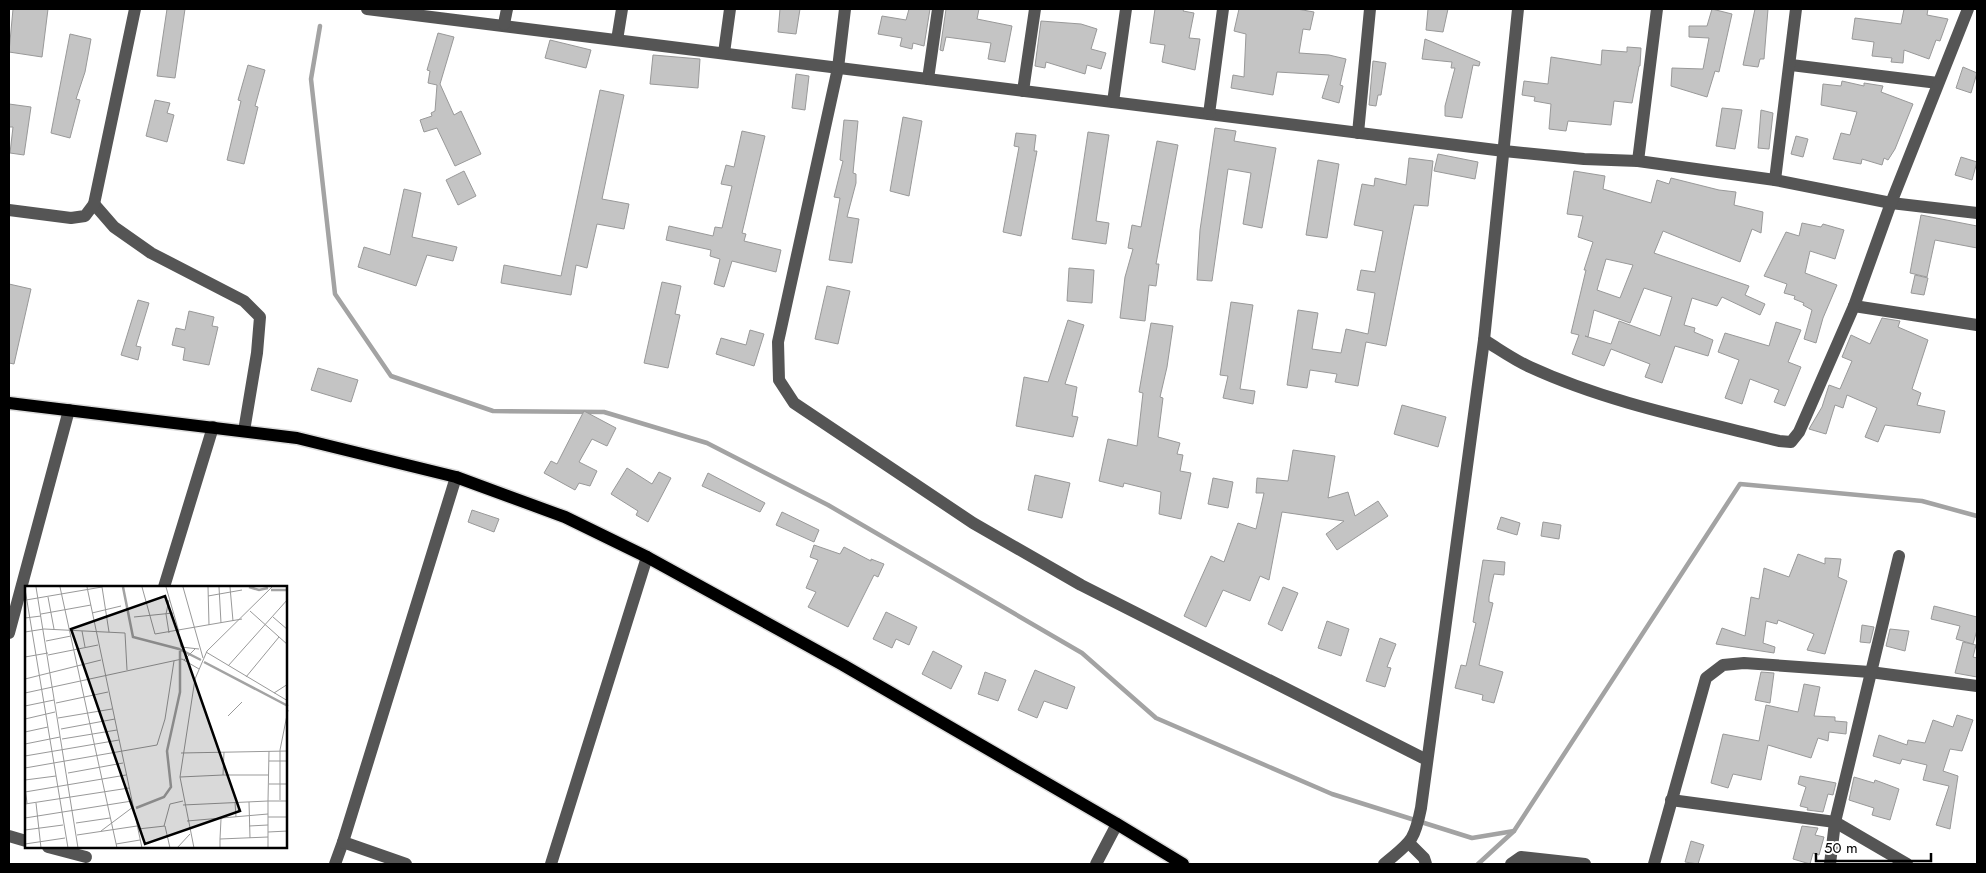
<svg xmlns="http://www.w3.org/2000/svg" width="1986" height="873" font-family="Jost,sans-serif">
  <rect width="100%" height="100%" fill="#fff"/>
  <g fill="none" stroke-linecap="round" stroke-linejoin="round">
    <g stroke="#a3a3a3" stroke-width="4.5">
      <path d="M320,26l-9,53 24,215 56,82 102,35 111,1 103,31 121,62 254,148 74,65 176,76 140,44 42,-7"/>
      <path d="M1478,864l36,-33 226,-347 182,17 55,15"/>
    </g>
  </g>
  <g fill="#c4c4c4" stroke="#999" fill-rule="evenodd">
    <path d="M13,9h35l-6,48 -33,-5z"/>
    <path d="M167,9h18l-10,69 -18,-2z"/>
    <path d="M780,9h20l-4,25 -18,-2z"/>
    <path d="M909,9h21l-6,37 -11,-3 -1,6 -12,-3 2,-8 -24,-4 4,-18 24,4z"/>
    <path d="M946,9h33l-2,10 35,7 -7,36 -17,-3 3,-16 -45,-6 -3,14 -3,-1z"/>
    <path d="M1155,9h29l-1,2 11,2 -5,25 11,1 -5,31 -33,-8 3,-17 -15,-2z"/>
    <path d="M1239,9h58l17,3 -4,18 -7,-1 -4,24 30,2 17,4 -6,26 3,1 -4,17 -17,-5 7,-23 -52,-3 -4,23 -42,-7 2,-13 11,2 2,-43 -12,-3z"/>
    <path d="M1428,9h20l-5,23 -17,-2z"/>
    <path d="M1712,9l20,5 -13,58 -4,-1 -8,26 -36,-11 1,-18 31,1 6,-31 -20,-1v-11h18z"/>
    <path d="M1755,9h13l-4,50h-4l-2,8 -15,-2z"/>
    <path d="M1904,9h24l-1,6 21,4 -8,22 -4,-1 -7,19 -25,-9 -1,13 -12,-1 1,-4 -20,-2 2,-14 -22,-3 3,-21 46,6z"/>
    <path d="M1041,21l40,3 16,5 -6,20 15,4 -5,16 -14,-4 -2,9 -39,-12 -1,6 -10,-2z"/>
    <path d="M438,33l16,4 -14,47 14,31 7,-4 20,43 -26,12 -18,-38 -13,4 -4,-12 12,-4 -1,-3 4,-2 2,-26 -9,-2 2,-12 -3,-1z"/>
    <path d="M70,34l21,5 -6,33 -9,27 4,1 -10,38 -19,-5z"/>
    <path d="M1425,39l55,23 -1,4 -6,-1 -11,53 -17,-2v-10l10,-38h-4l1,-6 -30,-3z"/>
    <path d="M550,40l41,10 -5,18 -41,-10z"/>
    <path d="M1627,47l14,1 -1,18h-1l-7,37 -18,-2 -3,24 -43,-4 -2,10 -17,-2 2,-25 -17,-3 1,-4 -13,-2 2,-14 24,3 3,-27 50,8 1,-15 25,2z"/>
    <path d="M653,55l47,4 -2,29 -48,-4z"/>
    <path d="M1373,61l13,2 -5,32h-3l-2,11 -7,-1z"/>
    <path d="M248,65l17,5 -10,36 3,1 -14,57 -17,-4 14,-59 -3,-1z"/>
    <path d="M1963,67l14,6 -6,20 -15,-5z"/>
    <path d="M796,74l13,2 -4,34 -13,-2z"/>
    <path d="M1842,81l22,5v-3l19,3 -2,6 32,12 -18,45 -7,11 -4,-2 -2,7 -20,-6 -1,5 -28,-5 8,-26 9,2 7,-23 -36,-7 2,-21 18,2z"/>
    <path d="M600,90l24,5 -22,104 27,5 -5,25 -27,-5 -10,44 -11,-3 -5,30 -70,-12 3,-18 57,11z"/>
    <path d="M155,100l15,3 -3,10 7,2 -7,27 -21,-6z"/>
    <path d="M9,104l22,3 -7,48 -14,-2 3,-26h-4z"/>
    <path d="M1722,108l20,2 -7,39 -19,-3z"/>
    <path d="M1761,110l12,3 -4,36 -11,-1z"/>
    <path d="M903,117l19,4 -13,75 -19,-5z"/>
    <path d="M844,120l14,1 -5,52 3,1v9l-9,34 12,2 -7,44 -23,-3 11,-62 -6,-1 9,-36 -3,-1z"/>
    <path d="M1215,128l21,3 -2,10 42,7 -14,80 -19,-4 8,-51 -23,-4 -16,112 -15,-1 3,-50z"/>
    <path d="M742,131l23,5 -23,97 4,1 -2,7 37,9 -5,22 -44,-11 -8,26 -10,-3 6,-25 -10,-3 1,-6 -45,-10 3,-14 44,10 2,-9 7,1 10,-42 -11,-2 5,-19 8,2z"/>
    <path d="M1088,132l21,3 -13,86 13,2 -3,21 -34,-5z"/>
    <path d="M1016,133l20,2 -2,16h3l-16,85 -18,-4 16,-85 -5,-1z"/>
    <path d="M1796,136l12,3 -5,18 -12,-3z"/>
    <path d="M1157,141l21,4 -22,119h3l-3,22 -7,-1 -4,36 -25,-3 5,-41 8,-28 -5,-1 4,-23 9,2z"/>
    <path d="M1438,154l40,8 -3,17 -41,-8z"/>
    <path d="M1961,157l16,5 -5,18 -17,-5z"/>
    <path d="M1409,158l24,3 -5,45 -14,-1 -28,141 -20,-4 -8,44 -23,-4 2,-8 -27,-4 -3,18 -20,-3 11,-75 20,3 -6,36 29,4 5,-24 22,5 7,-41 -18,-3 4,-20 14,2 8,-41 -29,-6 8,-41 12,2 1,-8 31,7z"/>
    <path d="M1318,160l21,4 -12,74 -21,-3z"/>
    <path d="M464,171l12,25 -18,9 -12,-25z"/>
    <path d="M1574,171l31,5 -2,13 48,14 6,-23 12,4 2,-6 48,12 17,2 -2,13 29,7 -2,21 -9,-4 -12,33 -77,-31 -9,22 95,33 -4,9 20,9 -5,11 -38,-18 -5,9 -25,-8 -8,27 11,3 -1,4 19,8 -5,16 -33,-10 -13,37 -17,-6 5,-13 -39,-15 -7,17 -32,-12 7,-19 -8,-2 15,-63h-2l9,-28 -15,-5 5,-21 -16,-2zM1606,259l27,6 -13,33 -23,-8zM1644,288l28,9 -12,39 -41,-15 -8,23 -26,-8 3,1 6,-27 36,13z"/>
    <path d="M404,189l17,4 -9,44 45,10 -4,14 -26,-6 -11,31 -58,-19 6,-20 26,8z"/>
    <path d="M1921,215l56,11v22l-42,-8 -8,37 -17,-4z"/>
    <path d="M1802,223l19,4 2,-3 21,6 -9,29 -25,-8 -5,22 32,12 -14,33 -7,25 -12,-4 8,-29 -9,-5 1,-2 -10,-4 1,-3 -11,-3 3,-9 -23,-8 22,-44 13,4z"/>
    <path d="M1069,268l25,2 -2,33 -25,-2z"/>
    <path d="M1915,275l13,3 -4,17 -13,-2z"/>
    <path d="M662,282l19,4 -6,28 5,1 -12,53 -24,-5z"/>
    <path d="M9,284l22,5 -17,75 -5,-1z"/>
    <path d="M827,286l23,5 -12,53 -23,-5z"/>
    <path d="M138,300l11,3 -13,43 5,1 -3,13 -17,-5z"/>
    <path d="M1231,302l22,3 -13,84 15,2 -2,13 -30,-6 5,-22 -8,-1z"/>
    <path d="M189,311l25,6 -2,9 6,1 -9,38 -26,-5 2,-12 -13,-3 4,-17 9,2z"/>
    <path d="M1882,318l18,3 -2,6 30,13 -16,49 9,4 -4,12 28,6 -5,22 -55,-8 -7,17 -13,-5 12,-29 -30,-13 -4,13 -8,-3 -9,29 -17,-5 13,-22 7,-22 11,4 12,-28 -10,-4 9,-22 19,9z"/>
    <path d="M1068,320l16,5 -19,59 12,3 -5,29 6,1 -5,20 -57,-11 8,-49 24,5z"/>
    <path d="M1776,322l25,8 -13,32 13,5 -16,39 -11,-4 5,-12 -29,-11 -8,25 -17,-6 14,-38 -21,-8 7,-19 44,13z"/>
    <path d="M1151,323l22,3 -6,41 -7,30 3,1 -5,39 22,6 -3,11 6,1 -3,16 11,2 -10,46 -22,-5 2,-22 -37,-9 -1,4 -24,-6 9,-42 29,7 6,-53 -4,-1z"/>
    <path d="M750,330l14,4 -10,32 -38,-12 5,-16 25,7z"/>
    <path d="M318,368l40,12 -7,22 -40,-12z"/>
    <path d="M1402,405l44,12 -8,30 -44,-13z"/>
    <path d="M584,411l32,17 -9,18 -15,-7 -13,23 18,9 -7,15 -11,-3 -4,7 -31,-17 7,-12 6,3z"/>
    <path d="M1293,450l42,6 -7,42 20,-6 7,24 23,-15 10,15 -51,34 -11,-16 18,-13 -62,-9 -13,68 -9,-4 -10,25 -27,-11 -17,37 -22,-11 27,-60 13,6 14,-39 18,6 8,-36h-8l1,-15 31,3z"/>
    <path d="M627,468l25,16 7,-12 12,6 -23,44 -12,-7 2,-4 -27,-17z"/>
    <path d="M708,473l57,30 -5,9 -58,-26z"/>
    <path d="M1035,475l35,8 -8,35 -34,-8z"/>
    <path d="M1213,478l20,4 -5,26 -20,-4z"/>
    <path d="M472,510l27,9 -5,13 -26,-10z"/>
    <path d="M782,512l37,18 -5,12 -38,-17z"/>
    <path d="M1501,517l19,6 -3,12 -20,-6z"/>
    <path d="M1543,522l18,3 -2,14 -18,-3z"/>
    <path d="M814,545l26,9 4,-7 27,14v-2l13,5 -6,13 -4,-2 -26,52 -40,-20 8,-15 -10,-4 12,-28 -8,-3z"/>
    <path d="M1798,554l27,10v-6l16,1 -3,18 9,4 -22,73 -18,-4 7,-16 -36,-14 -1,4 -11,-3 -3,22 12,4 -1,6 -58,-9 6,-16 23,8 6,-39 8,2 5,-31 25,9z"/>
    <path d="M1483,560l22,2 -1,13 -10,-1 -5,23v5l4,1 -14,62 24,7 -9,31 -12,-3 1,-5 -28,-7 6,-23 5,1 10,-43 -3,-1z"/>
    <path d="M1283,587l15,6 -16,38 -14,-7z"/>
    <path d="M1934,606l43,11v13l-4,14 -17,-5 4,-13 -29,-7z"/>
    <path d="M886,612l31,15 -8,18 -13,-6 -4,9 -19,-9z"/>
    <path d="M1327,621l22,8 -8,27 -23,-8z"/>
    <path d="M1862,625l12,2 -4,16 -10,-1z"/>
    <path d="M1890,629l19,2 -4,20 -19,-5z"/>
    <path d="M1380,638l16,6 -9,23 4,1 -6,19 -19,-6z"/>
    <path d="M1963,642l13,3 -3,12 4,1v19l-22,-4z"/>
    <path d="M933,651l29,15 -11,23 -29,-15z"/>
    <path d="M1035,670l40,17 -8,22 -23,-8 -7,17 -19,-8z"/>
    <path d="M985,672l21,8 -8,21 -20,-7z"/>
    <path d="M1761,672l13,1 -4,30 -15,-3z"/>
    <path d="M1804,684l16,3 -6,29 21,1v4l12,1 -1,12 -17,-2 -1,9 -10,-3 -7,20 -43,-13 -7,35 -28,-6 -5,14 -17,-5 12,-49 36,7 7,-36 32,7z"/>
    <path d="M1957,715l16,5 -11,31 -12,-2 -7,22 15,5 -8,53 -14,-4 13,-39 -26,-6 4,-15 -25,-6 -2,5 -27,-8 6,-21 28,10 1,-5 17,3 8,-23 20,7z"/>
    <path d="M1800,776l36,7 -3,12 -5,-1 -5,18 -16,-2 1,-2 -8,-2 6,-19 -8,-3z"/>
    <path d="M1854,777l20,6 1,-3 24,9 -9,31 -18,-5 2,-7 -25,-8z"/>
    <path d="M1802,826l16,2 -3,7 9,2 -5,18 -6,-2 -3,11 -17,-5z"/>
    <path d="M1691,841l13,4 -6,19 -13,-2z"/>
  </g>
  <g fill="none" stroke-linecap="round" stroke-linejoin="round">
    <defs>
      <path id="major" d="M9,403l288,35 159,39 109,40 82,40 196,108 274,159 66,40"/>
    </defs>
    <use href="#major" stroke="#dbdbdb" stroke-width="15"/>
    <g stroke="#555" stroke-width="12">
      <path d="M367,9l1137,142 80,8 54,2 137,19 116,23 86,10"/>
      <path d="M845,9l-7,59 -60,274 1,38 15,23 179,120 108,62 346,175"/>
      <path d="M504,24l3,-15"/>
      <path d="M617,40l5,-31"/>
      <path d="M724,53l6,-44"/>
      <path d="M1791,65l147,18"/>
      <path d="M928,79l10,-70"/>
      <path d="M1023,91l12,-82"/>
      <path d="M1113,102l13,-93"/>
      <path d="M1209,114l14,-105"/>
      <path d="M1358,133l12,-124"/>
      <path d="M1638,161l19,-152"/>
      <path d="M1775,180l21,-171"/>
      <path d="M94,204l20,23 37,26 93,48 16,16 -3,36 -13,78"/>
      <path d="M9,210l62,8 14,-2 9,-12 41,-195"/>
      <path d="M1854,306l123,19"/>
      <path d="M1484,340c15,9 30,20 46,27 78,36 166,53 249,74l12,1 8,-10 55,-126 37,-103 77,-194"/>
      <path d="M164,587l49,-160"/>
      <path d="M9,633l60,-223"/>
      <path d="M1671,800l164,22 72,42"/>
      <path d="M9,836l17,5"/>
      <path d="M1409,843l15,15 2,6"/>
      <path d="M48,847l38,10"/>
      <path d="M335,864l8,-22"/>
      <path d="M406,864l-63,-22 113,-365"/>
      <path d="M551,864l96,-307"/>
      <path d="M1096,864l21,-40"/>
      <path d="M1384,864c26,-22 30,-21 37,-56l63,-468 34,-331"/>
      <path d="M1511,864l10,-7 64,7"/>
      <path d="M1654,864l52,-186 17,-13 21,-2 126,9 107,14"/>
      <path d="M1830,864l5,-42 64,-266"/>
    </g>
    <use href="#major" stroke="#000" stroke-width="12"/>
  </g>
  <g transform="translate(25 586)">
    <rect width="262" height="262" fill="#fff"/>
    <path fill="none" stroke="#a3a3a3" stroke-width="2.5" d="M98,1l10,50 46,12 22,11M224,1l10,3 9,-2M246,4h17M179,76l84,44M111,222l28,-11 7,-10 -4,-36 13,-59v-41"/>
    <path fill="none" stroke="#999" stroke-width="1" d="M11,1l42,261M35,1l57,261M62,1l55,261M77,1l7,45M117,1l13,47 87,-15M141,1l13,45M158,1l20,71M183,1l1,38M194,1l2,36M205,1l3,34M0,3l43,259M183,10l34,-6M23,11l6,32M1,14l76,-13M144,14l-3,14 3,19M225,25l38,34M67,27l29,-7M16,28l50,-9M109,31l39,-4M248,31l15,13M0,32l16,-2M57,45l3,16M0,46l19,-3 81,4 2,37M153,46l3,15 18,2M21,55l25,-5M181,66l82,49M23,69l50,-10M0,71l23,-4M159,74l11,-11M203,80l60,-67M221,91l33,-40M0,93l76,-19M0,107l157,-34 17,10M249,107l14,-9M31,117l52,-11M0,120l29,-6M203,130l14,-14M33,132l54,-9M0,133l30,-7M36,143l54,-10M0,146l23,-5M37,153l55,-9M0,158l35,-7M156,167l107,-2M0,170l94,-16M244,175h19M0,182l132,-23 8,-26 9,-58M43,187l55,-10M198,189h46M155,191l43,-2 1,-23M0,194l31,-4M244,198h19M0,201l2,16M0,206l101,-17M255,214v-50l8,-40M210,216l1,15M224,216l1,36M11,217l5,45M0,218l104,-16M158,219l85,-4 1,-50M243,231h20M0,232l107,-17M162,235l81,-7M51,237l34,-5M139,240l6,-22 13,-3M224,240l19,-1M113,243l27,-3 5,22M0,244l38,-5M76,245l32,-24M243,246l20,-1M52,249l60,-9M195,253l1,-20M0,258l40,-6M91,258l24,-4M152,262l13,-14M169,262l-14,-71 15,-98 12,-28 65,-64M195,262v-9l48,-2M243,262v-47h20"/>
    <path fill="#000" fill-opacity="0.15" stroke="#000" stroke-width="2.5" d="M140,10l75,215 -95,33 -74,-215z"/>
    <rect width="262" height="262" fill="none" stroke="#000" stroke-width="2.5"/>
  </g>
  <rect width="1986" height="873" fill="none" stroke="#000000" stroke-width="20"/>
  <path d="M1816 853v8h115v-8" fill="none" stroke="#000000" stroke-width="2.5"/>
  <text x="1824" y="853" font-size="15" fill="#000000" stroke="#ffffff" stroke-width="4" paint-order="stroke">50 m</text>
</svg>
